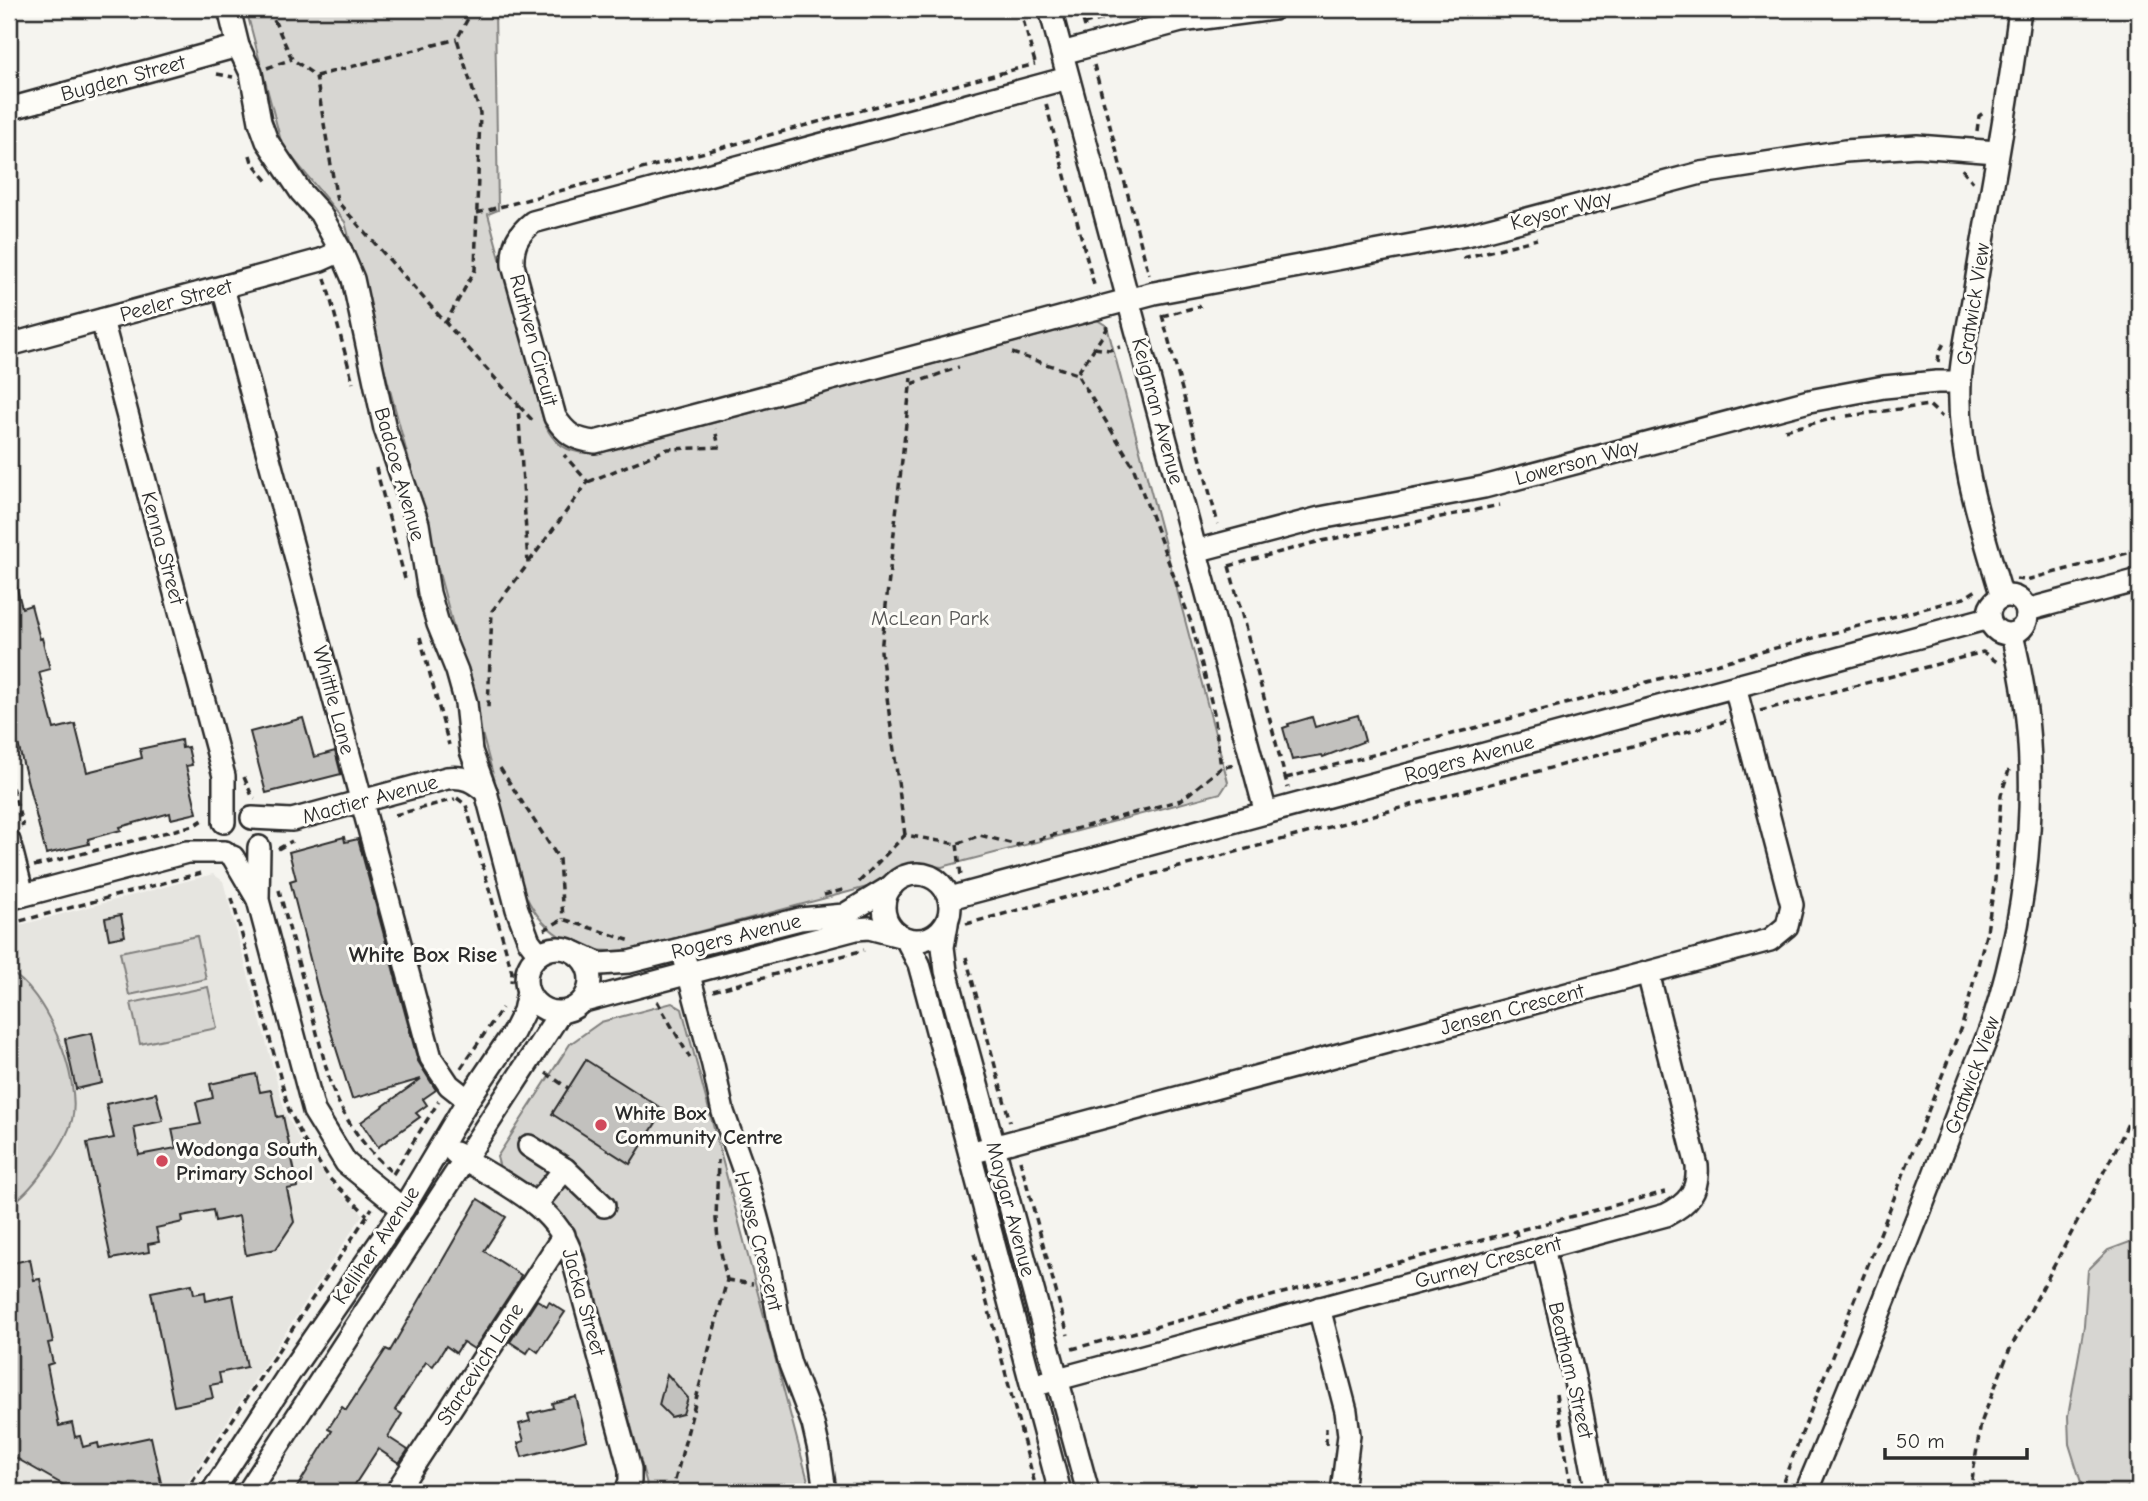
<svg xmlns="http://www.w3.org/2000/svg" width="2148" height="1501" font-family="'Comic Neue',sans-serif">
  <rect width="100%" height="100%" fill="#f5f4ef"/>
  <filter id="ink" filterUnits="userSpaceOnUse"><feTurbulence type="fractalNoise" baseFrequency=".0143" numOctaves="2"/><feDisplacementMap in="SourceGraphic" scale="14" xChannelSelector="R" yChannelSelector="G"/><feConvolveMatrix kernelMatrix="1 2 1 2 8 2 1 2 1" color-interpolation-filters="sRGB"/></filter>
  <g filter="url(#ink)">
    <path fill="#e6e5e0" d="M213,874l10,7 62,231 13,25 33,47 32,30 -182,278h-168l-4,-3v-561z"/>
    <g fill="#d7d6d2" stroke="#81807e" stroke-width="2">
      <path d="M246,9h249l3,201 -10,4 56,208c13,32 39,35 68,28l485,-130 10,6 121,456 -7,11 -279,74c-33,-4 -44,0 -71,19l-242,64c-46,6 -85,-13 -104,-56l-180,-672 -63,-77z"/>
      <path d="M197,936l9,43 -77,16 -9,-43z"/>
      <path d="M9,972c37,17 73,109 63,148 -6,23 -42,75 -63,85z"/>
      <path d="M208,987l9,41 -77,16 -9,-41z"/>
      <path d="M672,1003l10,6 129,483h-162l-65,-240c-15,-44 -47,-60 -84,-84l-3,-11 73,-113 31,-22z"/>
      <path d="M2135,1240l4,2v230c-8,25 -35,20 -55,20l-15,-48 -1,-28 16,-90 4,-56 20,-20z"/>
    </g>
    <g fill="#c2c1be" stroke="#2b2b2b" stroke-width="2">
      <path d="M14,577l8,31 9,-3 9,34 2,-1 8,31 -11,3 15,57 21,-5 12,48 55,-14 -2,-9 41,-9 1,8 6,-1 4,18 -6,1 11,47 -26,6 -1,-6 -50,14 1,3 -33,9 1,5 -43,10 -32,-126 -3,1 -2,-8v-143z"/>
      <path d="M1358,715l7,26 -42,16 -1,-2 -30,5 -9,-32 6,-2 -1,-2 24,-7 3,10z"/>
      <path d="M303,718l11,39 21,-6 6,23 -75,19 -16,-61z"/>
      <path d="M344,837l1,5 13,-3 60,222 18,29 -13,9 4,6 -11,8 4,4 -42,30 -17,-25 60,-43 -69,20 -33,-105 -29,-113 6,-2 -7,-27z"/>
      <path d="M121,915l4,21 -16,3 -4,-21z"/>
      <path d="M92,1033l10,50 -26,6 -11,-50z"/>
      <path d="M586,1060l78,50 -34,54 -78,-50z"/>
      <path d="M256,1074l4,18 11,-2 6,27 6,-1 15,71 -11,2 7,33 -18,27 -30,6 -7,-39 -24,5 -2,-11 -31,6 1,6 -27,6 3,14 -11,2 1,8 -38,7 -24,-116 27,-5 -8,-34 50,-11 7,28 -29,6 5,28 37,-7 -4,-19 29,-5 -5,-22 17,-4 -3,-14z"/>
      <path d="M478,1199l28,18 -22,34 37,24 -5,10 -42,64 -11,-7 -7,11 -10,-7 -13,20 -7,-4 -31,48 7,4 -14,23 20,13 -9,13 -21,-14 -28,43h-56l38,-61 -4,-2 14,-22 4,3 40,-61 4,2z"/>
      <path d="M30,1259l4,21 6,-1 13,63 -5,1 5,20 -6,2 12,61 13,-3 3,14 5,-1 3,11 15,-4 1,5 52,-11 12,55h-87l-67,-38v-190z"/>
      <path d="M192,1284l2,10 11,-2 1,9 27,-6 14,72 -28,6 2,10 -11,2 3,13 -39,8 -23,-114z"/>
      <path d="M537,1300l10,6 2,-4 16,10 -27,40 -7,-5 -4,6 -17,-11z"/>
      <path d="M667,1374l21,24 -5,16 -12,3 -12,-12z"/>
      <path d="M576,1397l11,43 -65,17 -4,-14 6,-2 -5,-17 11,-3 -2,-7 25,-6 -1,-5z"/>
    </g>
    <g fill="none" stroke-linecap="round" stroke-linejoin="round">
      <defs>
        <g id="minor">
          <path d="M229,9l9,37 13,27 9,49 7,19 34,51 19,21 21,38 12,28 32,150 33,95 11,69 9,31 19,47 9,32 5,48 15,41 31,117 12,32 10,13"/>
          <path d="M1050,9l216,804"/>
          <path d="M1062,53l119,-32 92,-12"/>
          <path d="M1068,78l-535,144c-15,12 -21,23 -20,43l42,152c11,17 20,23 40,25l559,-149 317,-59 230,-61 144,-22 72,-5 80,6"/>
          <path d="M9,109l229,-63"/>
          <path d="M223,288l208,770 18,27 19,15"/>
          <path d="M102,320l122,456v46"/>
          <path d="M9,345l312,-85 20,-9"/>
          <path d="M1195,551l125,-33 164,-31 325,-86 75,-14 53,-5h23"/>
          <circle cx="2008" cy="615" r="19"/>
          <path d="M2002,597c-20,-68 -45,-142 -42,-214 2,-33 11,-68 16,-100 15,-92 33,-182 44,-274"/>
          <path d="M2027,610l112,-30"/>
          <path d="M252,818l40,2 155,-42c18,-2 26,3 39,14"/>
          <path d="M9,841l14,54"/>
          <path d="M259,847l-1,53 56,211 32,52 57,46"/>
          <path d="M233,857l24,41"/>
          <circle cx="917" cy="907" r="33"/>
          <path d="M950,898l1039,-280"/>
          <path d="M9,899l178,-47h38"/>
          <path d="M947,924l-4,23 3,24 142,521"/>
          <path d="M906,939l13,25 8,29 133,499"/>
          <circle cx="558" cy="980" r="32"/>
          <path d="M682,949l31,116 10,47 22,62 22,81 13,72 10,37 23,60 6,26 6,42"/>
          <path d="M576,953l24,11 29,-2 171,-43 44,-4 48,-29"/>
          <path d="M584,1001l272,-72 13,-1 31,8"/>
          <path d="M529,1146l36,23"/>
          <path d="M455,1153c43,29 100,49 117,103l58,213v12l-4,11"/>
          <path d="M970,1153l800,-213 17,-14 5,-21 -57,-218"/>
          <path d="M536,1204l29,-35 39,37"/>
          <path d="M1543,1248l36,150 18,94"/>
          <path d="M1319,1308l27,103 3,24 -7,57"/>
          <path d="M1032,1386l634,-171c22,-11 33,-24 31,-49l-49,-193"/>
          <path d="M212,1492l81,-124 110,-159 65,-109 45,-67 11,-22 4,-19"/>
          <path d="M248,1492l312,-479"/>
          <path d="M396,1492l168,-257"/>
          <path d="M1806,1492c39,-92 76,-186 113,-279 17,-43 33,-85 49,-128 8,-22 18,-43 25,-64 39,-122 51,-262 19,-386"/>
        </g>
      </defs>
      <use href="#minor" stroke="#2b2b2b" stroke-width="26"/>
      <g stroke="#2b2b2b" stroke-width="3.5" stroke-dasharray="7 5" stroke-linecap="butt">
        <path d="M269,9l23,50 24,17 21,125 181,203 10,160 -36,47 -4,97"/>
        <path d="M1020,9l16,57"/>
        <path d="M1080,9l5,18"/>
        <path d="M1084,24l58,-15"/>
        <path d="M1094,65l55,210"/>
        <path d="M267,68l25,-9"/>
        <path d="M217,74l16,3"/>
        <path d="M316,76l141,-37"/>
        <path d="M1046,104l49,185"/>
        <path d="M1977,131l2,-15 7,-5"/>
        <path d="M250,155l2,7 17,21"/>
        <path d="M1962,169l11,13"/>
        <path d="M477,213l558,-149"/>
        <path d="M1463,258l74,-19"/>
        <path d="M325,278l28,105"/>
        <path d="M1162,315l56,209"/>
        <path d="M1162,316l39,-10"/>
        <path d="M445,324l30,-54 5,-157 -23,-74 16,-30"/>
        <path d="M1106,326l1,3 -30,45 55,90 60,161 22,88 7,55"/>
        <path d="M1094,348l15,2 11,-3"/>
        <path d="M1012,353l65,21"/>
        <path d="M1938,362l1,-9 5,-10"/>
        <path d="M912,384l47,-17"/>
        <path d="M519,406l16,17"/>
        <path d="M1847,416l82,-11 13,12"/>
        <path d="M1785,430l51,-12"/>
        <path d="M376,468l29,111"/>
        <path d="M588,482l80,-33 51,-2 -4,-18"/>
        <path d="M529,562l59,-80 -24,-27"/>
        <path d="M1229,566l88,-24 183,-37"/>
        <path d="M1229,566l59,222"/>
        <path d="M2016,579l10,1 113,-30"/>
        <path d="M420,637l29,108"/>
        <path d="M1760,711l223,-59 14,10"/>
        <path d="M500,768l59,91 4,60"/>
        <path d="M9,776l14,51"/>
        <path d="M244,777l8,19 3,2"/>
        <path d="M1286,778l678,-180 14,-9"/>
        <path d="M457,798l9,7 46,167 -1,10"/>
        <path d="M395,815l60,-16"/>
        <path d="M905,835l-24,-184 30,-273"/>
        <path d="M957,844l4,32"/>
        <path d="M278,849l14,-8"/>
        <path d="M34,866l161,-41 9,-6"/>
        <path d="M859,882l46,-47 52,9 23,-9 37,10 164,-45 40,-32 13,-3"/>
        <path d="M279,890l51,192c14,38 33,65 64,92"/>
        <path d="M824,895l22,-6"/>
        <path d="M232,898l57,212 14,29 27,40 37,36"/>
        <path d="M9,924l192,-51"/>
        <path d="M966,924l760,-203"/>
        <path d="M544,930l19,-11 68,22"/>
        <path d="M966,957l44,165"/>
        <path d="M713,991l151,-41"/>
        <path d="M657,1001l33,57"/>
        <path d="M461,1068l41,-60"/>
        <path d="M546,1073l22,15"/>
        <path d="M1020,1160l48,175"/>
        <path d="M393,1174l46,-73"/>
        <path d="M1517,1237l-1,-6 149,-39"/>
        <path d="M974,1254l63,238"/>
        <path d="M727,1280l26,4"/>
        <path d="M1072,1349l444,-118"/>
        <path d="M1556,1394l16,98"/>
        <path d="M1326,1445v-17"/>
        <path d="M185,1492l187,-284"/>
        <path d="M672,1492l55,-212 -9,-41 -2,-20 2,-59"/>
        <path d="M1779,1492l184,-470 24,-91 8,-51 6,-85 8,-25"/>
        <path d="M1970,1492l11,-69 28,-72 110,-208 20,-44"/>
      </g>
      <use href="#minor" stroke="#fdfcf7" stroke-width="21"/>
    </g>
  </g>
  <g fill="#d1495b" stroke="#fdfcf7" stroke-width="2.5">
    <circle cx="601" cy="1125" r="7"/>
    <circle cx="162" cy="1161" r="7"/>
  </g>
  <g text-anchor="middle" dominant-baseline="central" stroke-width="6" stroke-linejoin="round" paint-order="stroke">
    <g font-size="21" fill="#2b2b2b" stroke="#fdfcf7">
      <text transform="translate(123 78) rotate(-15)">Bugden Street</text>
      <text transform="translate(1561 210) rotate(-15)">Keysor Way</text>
      <text transform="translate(176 300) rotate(-15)">Peeler Street</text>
      <text transform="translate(1973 304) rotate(-81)">Gratwick View</text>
      <text transform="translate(534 340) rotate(75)">Ruthven Circuit</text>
      <text transform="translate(1158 411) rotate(75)">Keighran Avenue</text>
      <text transform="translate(1577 462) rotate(-15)">Lowerson Way</text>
      <text transform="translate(400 474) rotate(74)">Badcoe Avenue</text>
      <text transform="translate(163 548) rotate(75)">Kenna Street</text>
      <text transform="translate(334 700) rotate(75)">Whittle Lane</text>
      <text transform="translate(1469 758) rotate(-15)">Rogers Avenue</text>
      <text transform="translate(370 799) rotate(-15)">Mactier Avenue</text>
      <text transform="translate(736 936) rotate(-14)">Rogers Avenue</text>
      <text transform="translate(1512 1009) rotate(-15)">Jensen Crescent</text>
      <text transform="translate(1972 1075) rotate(-70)">Gratwick View</text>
      <text transform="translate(1011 1209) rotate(75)">Maygar Avenue</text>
      <text transform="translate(759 1241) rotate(76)">Howse Crescent</text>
      <text transform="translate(376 1245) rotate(-56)">Kelliher Avenue</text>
      <text transform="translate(1488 1262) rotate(-15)">Gurney Crescent</text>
      <text transform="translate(584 1302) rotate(74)">Jacka Street</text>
      <text transform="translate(480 1364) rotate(-57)">Starcevich Lane</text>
      <text transform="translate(1571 1370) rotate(77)">Beatham Street</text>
    </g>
    <g font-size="21" fill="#565655" stroke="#fdfcf7">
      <text x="930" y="618">McLean Park</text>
    </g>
    <g font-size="21" font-weight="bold" fill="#2b2b2b" stroke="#fdfcf7" text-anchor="start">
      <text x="615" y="1113">White Box<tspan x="615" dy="24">Community Centre</tspan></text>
      <text x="176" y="1149">Wodonga South<tspan x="176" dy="24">Primary School</tspan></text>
    </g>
    <g font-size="23" font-weight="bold" fill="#2b2b2b" stroke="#fdfcf7">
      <text x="423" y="954">White Box Rise</text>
    </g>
  </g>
  <rect width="2148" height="1501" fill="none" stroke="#fdfcf7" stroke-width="35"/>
  <rect x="18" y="18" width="2113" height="1466" fill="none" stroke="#2b2b2b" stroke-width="2.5" filter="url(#ink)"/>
  <path d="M1885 1448v10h142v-10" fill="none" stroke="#2b2b2b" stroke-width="3.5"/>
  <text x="1896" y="1448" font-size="21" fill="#2b2b2b" stroke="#fdfcf7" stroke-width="5" paint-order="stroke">50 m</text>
</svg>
